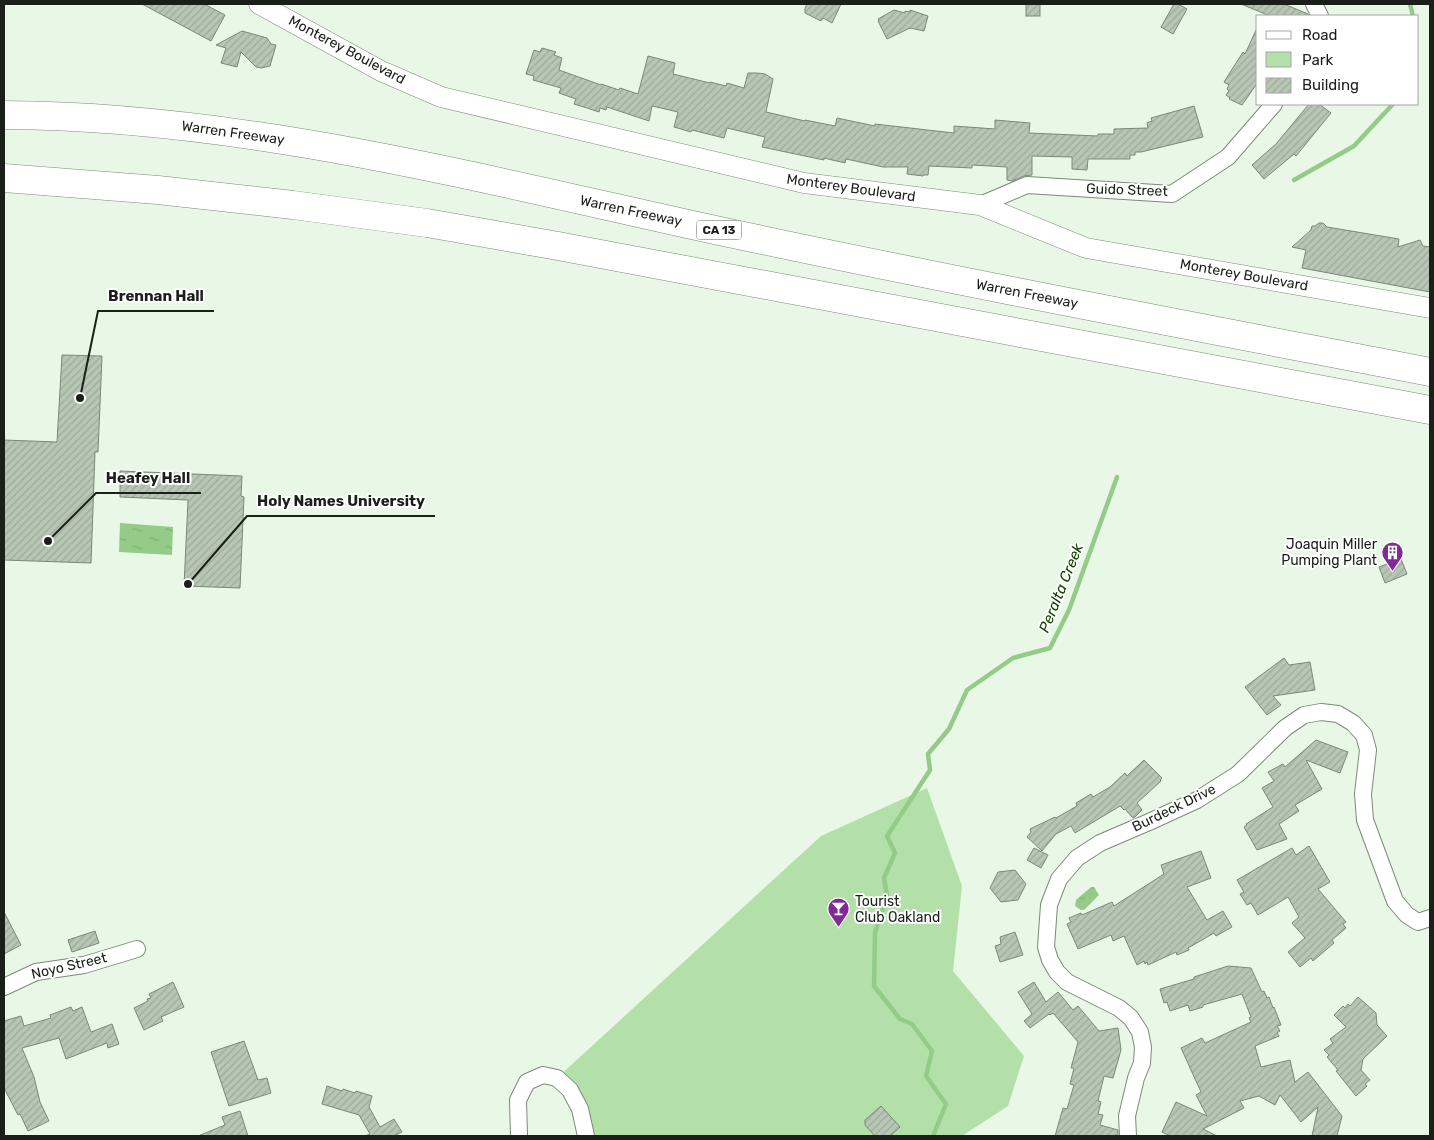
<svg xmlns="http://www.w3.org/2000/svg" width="1434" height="1140" font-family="Rubik,sans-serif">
  <defs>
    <pattern id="water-ripples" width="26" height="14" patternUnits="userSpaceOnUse" patternTransform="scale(1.25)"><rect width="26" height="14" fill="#94cb88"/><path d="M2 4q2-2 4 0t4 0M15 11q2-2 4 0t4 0" fill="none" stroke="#7fae75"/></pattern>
    <pattern id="building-hatch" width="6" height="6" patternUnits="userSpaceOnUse" patternTransform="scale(1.25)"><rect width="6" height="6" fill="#b8c6b5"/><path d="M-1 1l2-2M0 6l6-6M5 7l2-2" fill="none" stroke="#9eaa9b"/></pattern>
  </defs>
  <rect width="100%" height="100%" fill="#e9f8e6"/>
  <path fill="#b3e0a9" d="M927,788l35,98 -9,85 71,85 -16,50 -46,30h-376l-29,-58 264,-242z"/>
  <g fill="url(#water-ripples)">
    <path d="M120,523l53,4 -1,28 -53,-3z"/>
    <path d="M1091,887h3l5,8 -15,15h-3l-6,-4 1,-6z"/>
  </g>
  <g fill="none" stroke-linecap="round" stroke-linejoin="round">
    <g stroke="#94cb88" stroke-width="4.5">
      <path d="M1410,4l3,12"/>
      <path d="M1294,180l60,-34 39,-42"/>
      <path d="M933,1136l13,-32 -20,-28 6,-25 -20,-27 -12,-5 -26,-33 1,-53 12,-38 -3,-17 11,-25 -8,-17 43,-66 -2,-16 21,-25 18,-39 46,-32 37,-10 19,-38 48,-133"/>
    </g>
  </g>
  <g fill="url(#building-hatch)" stroke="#7b8878">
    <path d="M142,4h62l21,11 -14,26z"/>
    <path d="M807,4h34l-9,19 -9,-5 -2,3 -16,-8v-5z"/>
    <rect x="1026" y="4" width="14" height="12"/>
    <path d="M1174,4h4l9,5 -14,25 -12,-7z"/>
    <path d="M1241,4h43l24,10 1,2h-39z"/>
    <path d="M894,10l11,3v-2l5,1v-2l18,6 -4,15 -14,-3 -23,11 -9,-18 1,-1 -1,-1z"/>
    <path d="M1258,26v56l-16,23 -13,-6 1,-1 -4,-3 3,-4 -2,-2 2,-4 -5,-3 19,-30 2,2z"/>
    <path d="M242,31l25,7 4,6 5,1 -6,21 -9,2 -5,-1 -15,-15 -4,15 -16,-4 5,-15 -10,-3z"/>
    <path d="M542,48l14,4 -2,3 8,3 -3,12 42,15v-1l18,6 1,-2 18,6 10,-38 27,7 -2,11 37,9v-1l16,4 1,-3 17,5 4,-15h9l8,1 8,5 -7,33 39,9v-1l30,6 2,-8 38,8v-2l79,9v-7l41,3v-9l35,3 -1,10 69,3v-2h16v-5l34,-1 -1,-5 5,-2 -1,-3 43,-12 9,31 -62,15h-6v3h-5v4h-42l-1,11 -15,-1v-12l-40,-1v19l-8,1 -12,5 -5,-1v-13l-35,-2v3l-43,-2 -1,9h-5v1l-16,-2 1,-7h-25l-37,-8 -1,4 -21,-5v2l-62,-13 3,-10 -38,-9 -3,10 -32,-8 -1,2 -17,-5 4,-15 -26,-6 -3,15 -42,-14 -1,3 -6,-2 -1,4 -12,-4 -13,-4 2,-5 -17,-6 2,-5 -28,-8 1,-4 -8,-2 8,-24 6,2z"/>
    <path d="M1309,104h10l12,9 -35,43 -2,-2 -30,25 -12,-14 24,-21z"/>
    <path d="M1319,223h4l4,4 72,12 -1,8 22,-7 3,6 7,1v45l-128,-24 4,-18 -14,-3 19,-17 1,-4h3z"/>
    <path d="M62,355l40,1 -4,96h-3l-4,111 -87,-3v-120l53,2z"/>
    <path d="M120,471l122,5 -1,20 3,1 -4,91 -56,-2 4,-86 -68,-3z"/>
    <path d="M1401,559l6,15 -22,9 -6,-16z"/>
    <path d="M1284,658l5,7 21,-3 5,28 -42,6 8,9 -14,10 -22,-28z"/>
    <path d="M1316,740l32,12 -8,21 -34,-13 16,29 -27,16 4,6 -20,13 8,15 -30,11 -13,-23 3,-2 -1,-1 27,-17 -11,-19 12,-7 -6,-9 15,-8 2,3z"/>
    <path d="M1144,760l18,18 -2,2 1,1 -24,22 5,7 -7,7 -2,1 -8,-9 -1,1 -4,-4 -45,27 -4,-7 -15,8 -14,17 -15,-14 4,-5 -1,-3 25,-12 1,1 21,-12 -1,-3 15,-9 2,3 17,-10 15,-14 2,3z"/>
    <path d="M1309,846l21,36 -12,7 28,33 -3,2 3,4 -14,12 2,3 -21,18 -2,-3 -11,9 -12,-15 17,-14 -13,-15 7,-6 -11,-20 -30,18 -7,-12 -4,2 -7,-11 4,-2 -7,-12 55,-32 4,7z"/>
    <path d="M1034,848l14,7 -7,13 -14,-8z"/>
    <path d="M1201,851l10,27 -24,9 20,33 16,-9 9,16 -16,9 -2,-3 -26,15 1,2 -12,5 -1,-3 -28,13 -1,-3 -2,2 -1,-3 -7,4 -13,-29 -11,5 -2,-6 -33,14 -11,-25 4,-2 -2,-4 12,-5 1,2 30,-13 2,4 50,-32 -3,-9z"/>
    <path d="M1015,870l11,14 -8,16 -17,2 -11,-14 8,-16z"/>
    <path d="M4,912l17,33 -17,9z"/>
    <path d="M95,931l4,12 -27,9 -4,-12z"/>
    <path d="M1015,932l8,23 -23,7 -5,-16 6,-2 -1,-7z"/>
    <path d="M1228,966l23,2 11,24 2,-1 3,7 2,-1 4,11 1,-1 7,18 -4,1 3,5 -3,2 2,3 -24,10 6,21 29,-7 5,22 13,-10 34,44 -5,20h-25l6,-29 -17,15 -21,-27 -5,10 -16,-9 -19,5 4,7 -41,21 14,7h-47l-8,-4 14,-30 31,14 -11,-21 5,-3 -20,-44 21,-10 3,5 46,-21 -2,-4 2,-1 -9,-23 -39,11v2l-13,4 -2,-6 -18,6 -3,-9 -3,1 -4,-14 34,-10v-2z"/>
    <path d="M173,982l11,25 -23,10 2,4 -19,9 -10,-22 14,-7 -1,-2 4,-1 -2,-4z"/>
    <path d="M1034,982l12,20 12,-10 15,18 5,-4 21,25 19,-3 3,22 -8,28 -9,-2 -6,25 3,1 -3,12 5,1 -3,10 18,5v6h-63l8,-28 4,1 7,-24 -4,-1 4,-16h-3l7,-26 -25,-29 -3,2 -1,-1 -19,14 -6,-7 8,-7 -14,-22z"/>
    <path d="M1358,997l18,16 1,12 10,11 -24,23 -2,11 9,10 -5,4 2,2 -11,10 -20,-25 2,-1 -11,-13 2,-2 -5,-5 9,-7 -3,-4 16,-12 -12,-12 9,-9 2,2 3,-4 2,2z"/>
    <path d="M71,1007l2,4 9,-4 9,25 21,-8 7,20 -11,4 -1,-5 -41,16 -7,-21 -37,10 12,29 6,25 9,19 -21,10 -8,-17 -2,1 -14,-27v-67l17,-5 3,10 27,-8 -1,-3z"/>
    <path d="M244,1041l14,39 9,-2 4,15 -42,13 -18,-54z"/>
    <path d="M327,1086l15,5 1,-2 12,4 1,-2 16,5 -3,11 11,20 14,-8 8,13 -8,4h-29l5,-2 -11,-19 -37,-11z"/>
    <path d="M881,1106l19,21 -10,9h-15l-10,-11v-5z"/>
    <path d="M240,1111l8,25h-50l27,-11 -3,-8z"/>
  </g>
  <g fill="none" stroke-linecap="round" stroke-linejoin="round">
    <defs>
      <g id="minor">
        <path d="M1314,4l6,12"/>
        <path d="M980,205l47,-20 145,9 56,-37 46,-53"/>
        <path d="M4,987l32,-15 48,-7 53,-16"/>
        <path d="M519,1136l-1,-36 9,-18 16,-7 14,3 13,12 10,19 6,27"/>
        <path d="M1128,1136l-1,-20 9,-38 6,-15 1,-16 -3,-15 -9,-14 -12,-10 -52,-26 -10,-10 -7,-12 -4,-13 3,-42 10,-26 18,-21 23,-15 49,-21 48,-22 41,-26 47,-46 19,-13 17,-3 17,2 15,9 11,12 4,15 -5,44 2,26 30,81 12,14 11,7 12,-4"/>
      </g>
      <path id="tertiary" d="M259,4l122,67 60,26 363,86 176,22 106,43 344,60"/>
      <g id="motorway">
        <path d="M4,115c241,1 477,64 711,115 238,51 477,96 715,142"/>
        <path d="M4,178l154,12 135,15 134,18 131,23 872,164"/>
      </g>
    </defs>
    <use href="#minor" stroke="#7d897a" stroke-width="18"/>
    <use href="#tertiary" stroke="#7d897a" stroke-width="21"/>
    <use href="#motorway" stroke="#7d897a" stroke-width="29"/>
    <use href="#minor" stroke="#fff" stroke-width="16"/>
    <use href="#tertiary" stroke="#fff" stroke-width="20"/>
    <use href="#motorway" stroke="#fff" stroke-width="28"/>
  </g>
  <defs>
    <symbol id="building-pin" viewBox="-11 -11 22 30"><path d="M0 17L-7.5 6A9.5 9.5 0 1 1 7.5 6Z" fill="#832995" stroke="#fff"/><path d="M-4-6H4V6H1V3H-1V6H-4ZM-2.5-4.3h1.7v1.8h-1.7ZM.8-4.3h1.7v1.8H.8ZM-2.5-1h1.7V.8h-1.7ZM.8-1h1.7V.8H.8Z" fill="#fff"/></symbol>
    <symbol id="bar-pin" viewBox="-11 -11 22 30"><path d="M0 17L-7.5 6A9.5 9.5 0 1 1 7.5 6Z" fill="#832995" stroke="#fff"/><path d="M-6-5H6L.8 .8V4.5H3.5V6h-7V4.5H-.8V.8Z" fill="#fff"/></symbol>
  </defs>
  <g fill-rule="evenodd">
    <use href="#building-pin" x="1380" y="540" width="25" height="34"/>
    <use href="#bar-pin" x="826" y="896" width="25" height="34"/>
  </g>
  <g text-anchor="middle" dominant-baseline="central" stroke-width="4" stroke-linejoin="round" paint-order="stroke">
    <rect fill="#fff" stroke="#5f625e" stroke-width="1" x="696.5" y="220.5" width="45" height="19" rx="4"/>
    <g font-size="12" font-weight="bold" fill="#1a1f19">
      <text x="719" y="230">CA 13</text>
    </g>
    <g font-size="14" fill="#1a1f19" stroke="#fff">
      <text transform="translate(347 50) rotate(28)">Monterey Boulevard</text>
      <text transform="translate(233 133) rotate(8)">Warren Freeway</text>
      <text transform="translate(851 188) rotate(8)">Monterey Boulevard</text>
      <text transform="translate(1127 190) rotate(2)">Guido Street</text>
      <text transform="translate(631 211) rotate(12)">Warren Freeway</text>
      <text transform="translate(1244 275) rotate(10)">Monterey Boulevard</text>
      <text transform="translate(1027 294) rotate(11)">Warren Freeway</text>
      <text transform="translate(1174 808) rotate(-26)">Burdeck Drive</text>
      <text transform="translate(69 966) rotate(-13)">Noyo Street</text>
    </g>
    <g font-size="14" fill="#1a1f19" stroke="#fff" text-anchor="end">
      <text x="1377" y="544">Joaquin Miller<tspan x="1377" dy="16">Pumping Plant</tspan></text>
      <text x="855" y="901" text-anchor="start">Tourist<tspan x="855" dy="16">Club Oakland</tspan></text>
    </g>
    <g font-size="15" font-style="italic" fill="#0f4500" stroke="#fff">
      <text transform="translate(1061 588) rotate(-68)">Peralta Creek</text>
    </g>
  </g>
  <path fill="none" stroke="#1a1f19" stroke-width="2" d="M80 398L98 311H214M48 541L96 493H201M188 584L247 516H435"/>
  <g fill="#1a1f19" stroke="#fff" stroke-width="2">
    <circle cx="80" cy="398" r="5"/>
    <circle cx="48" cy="541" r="5"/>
    <circle cx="188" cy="584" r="5"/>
  </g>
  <g font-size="15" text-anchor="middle" font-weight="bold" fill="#1a1f19" stroke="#fff" stroke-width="4" stroke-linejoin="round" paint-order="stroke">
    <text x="156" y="301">Brennan Hall</text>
    <text x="148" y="483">Heafey Hall</text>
    <text x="341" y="506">Holy Names University</text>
  </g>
  <rect width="1434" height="1140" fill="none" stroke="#1a1f19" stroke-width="10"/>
  <rect x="1256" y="15" width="162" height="90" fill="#ffffff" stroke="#a3a5a3"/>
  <rect x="1266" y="31" width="25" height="8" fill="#ffffff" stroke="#a3a5a3"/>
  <text x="1302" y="40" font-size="15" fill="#1a1f19">Road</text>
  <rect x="1266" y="52" width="25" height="15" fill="#b3e0a9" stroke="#a3a5a3"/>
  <text x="1302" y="65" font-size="15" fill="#1a1f19">Park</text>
  <rect x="1266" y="78" width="25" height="15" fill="url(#building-hatch)" stroke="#a3a5a3"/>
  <text x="1302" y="90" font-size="15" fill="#1a1f19">Building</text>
</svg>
